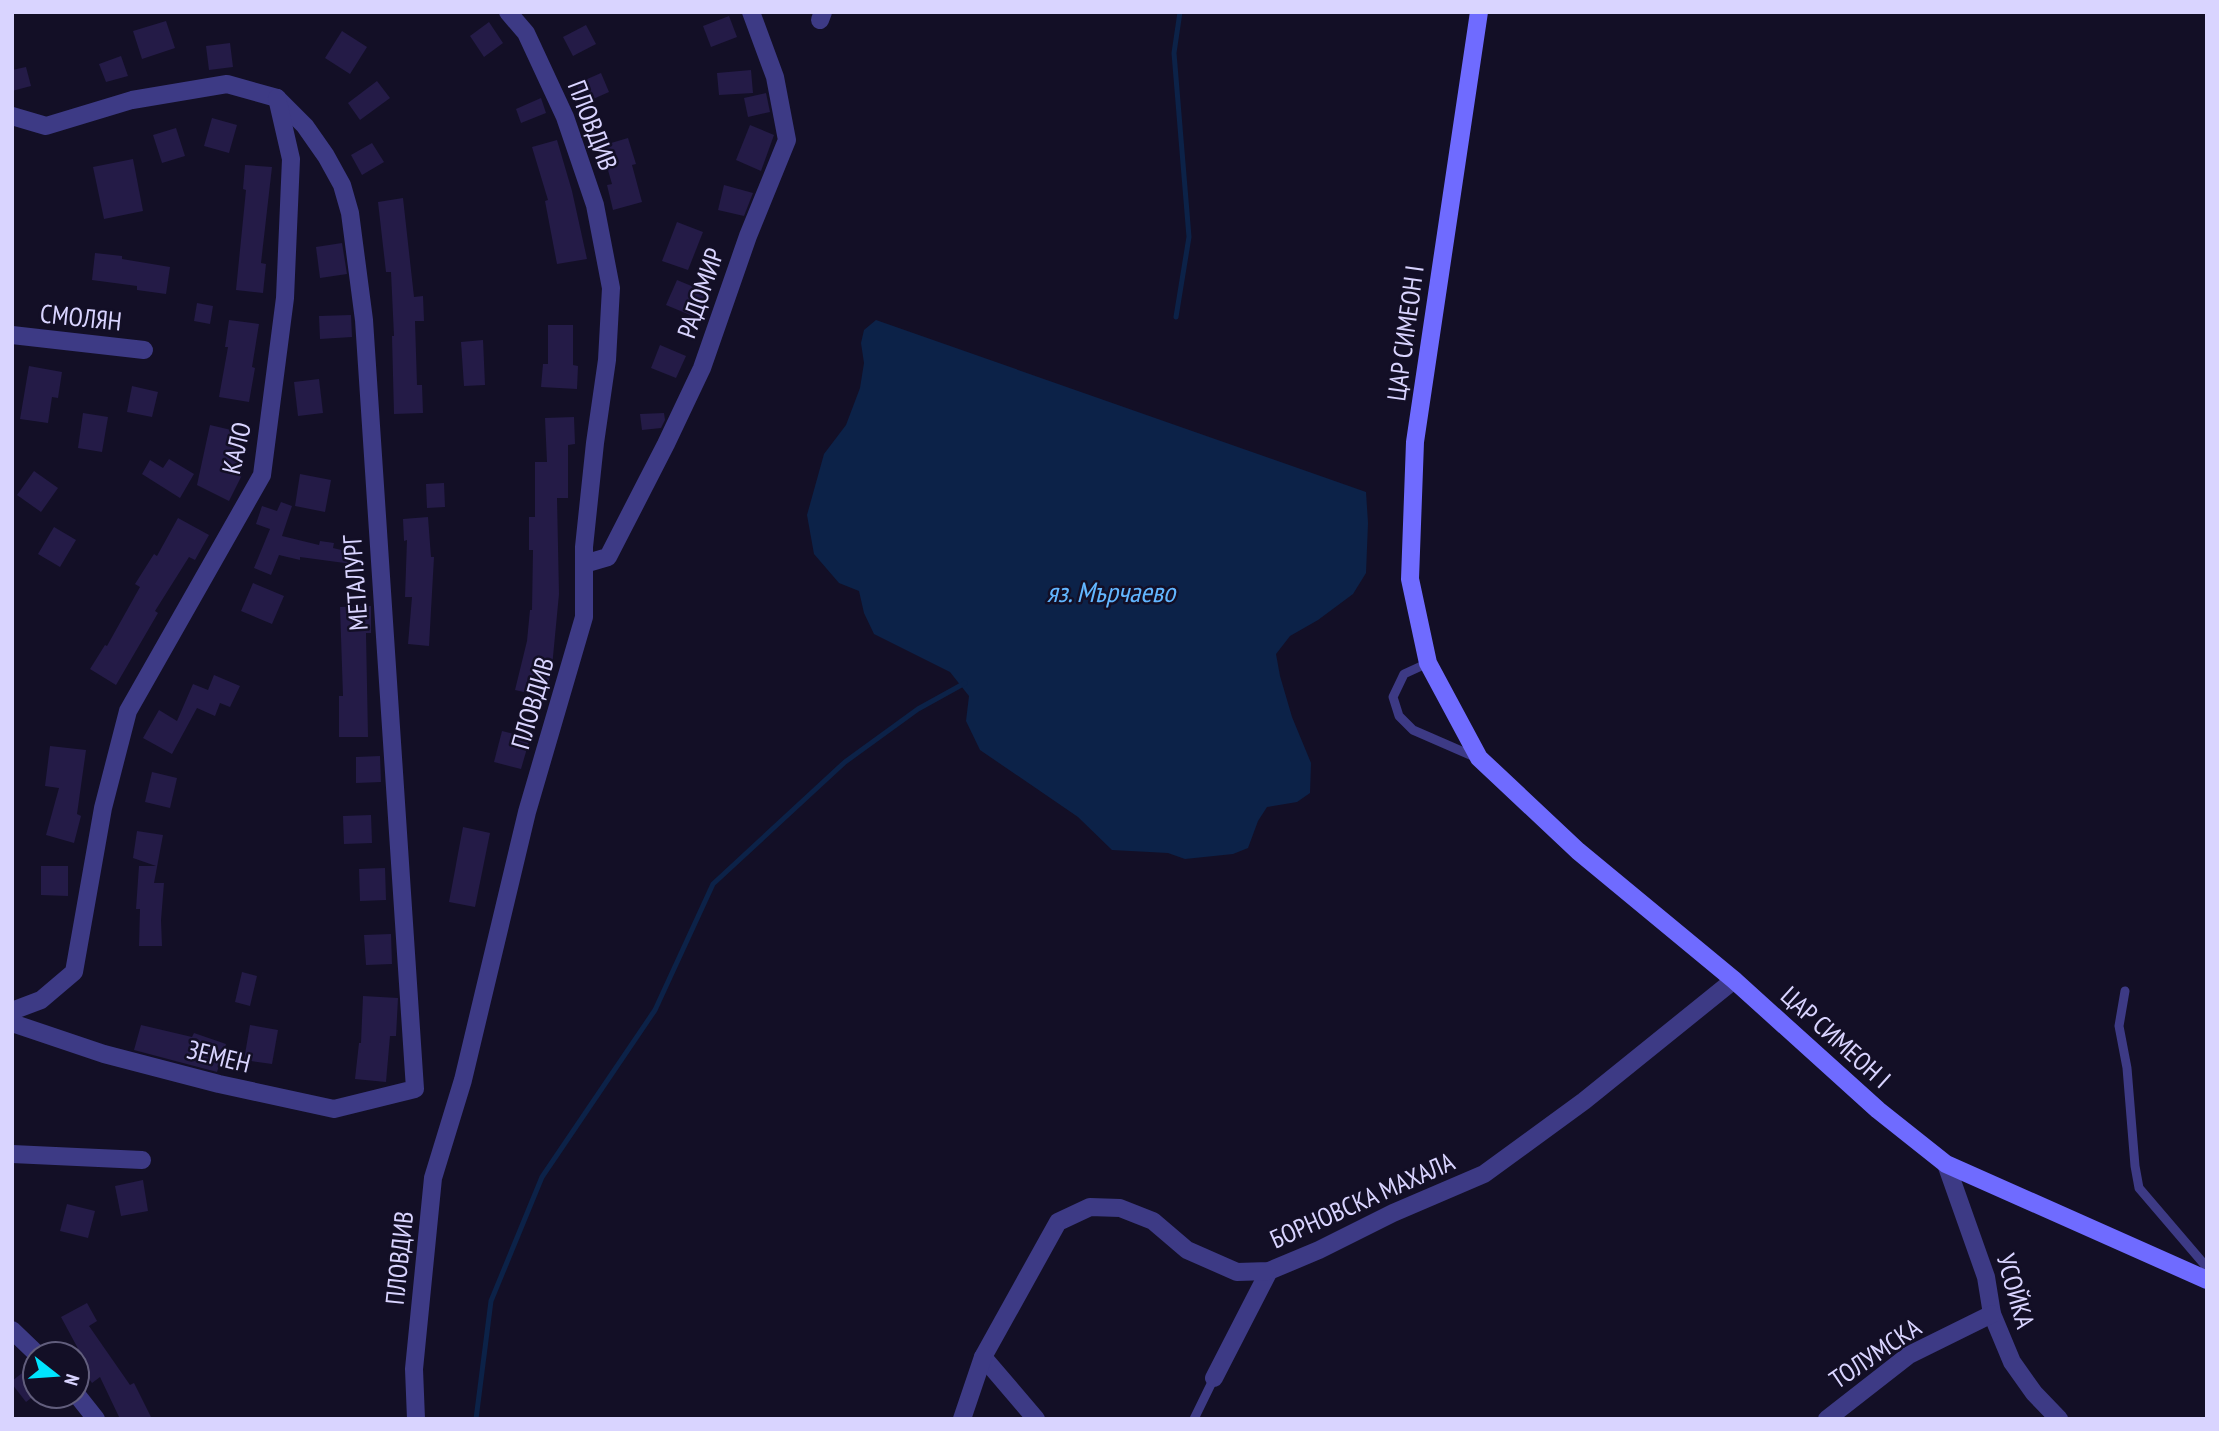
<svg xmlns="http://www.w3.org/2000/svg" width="2219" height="1431" font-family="'PT Sans Narrow',sans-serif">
  <rect width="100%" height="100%" fill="#130f26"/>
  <path fill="#0c2248" d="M876,320l490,172 2,31 -2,50 -13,21 -35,26 -28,16 -14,18 4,22 12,41 19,46 -1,30 -13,9 -30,5 -9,14 -10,27 -15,6 -48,5 -17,-6 -56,-3 -34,-33 -98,-67 -14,-29 3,-25 -19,-24 -76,-38 -10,-21 -5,-22 -20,-8 -25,-29 -7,-39 17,-61 22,-29 14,-37 4,-25 -3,-20 3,-13z"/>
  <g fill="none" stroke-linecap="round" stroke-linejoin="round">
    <g stroke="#0c2248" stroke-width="5">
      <path d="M1176,317l13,-80 -15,-184 6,-41"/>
      <path d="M476,1419l15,-118 51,-124 113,-167 58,-126 132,-122 73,-53 47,-26"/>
    </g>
  </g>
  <g fill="#241b47">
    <path d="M729,16l8,21 -26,10 -8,-21z"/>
    <path d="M166,21l9,27 -33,11 -9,-28z"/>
    <path d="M489,22l14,21 -19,14 -14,-21z"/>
    <path d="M586,25l10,19 -23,12 -10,-19z"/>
    <path d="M342,31l25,16 -17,27 -25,-16z"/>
    <path d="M230,43l3,24 -24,3 -3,-24z"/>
    <path d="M121,56l7,20 -22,6 -7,-18z"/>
    <path d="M26,67l5,19 -19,5v-21z"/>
    <path d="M751,70l2,23 -34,2 -2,-22z"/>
    <path d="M601,73l8,19 -25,11 -8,-19z"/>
    <path d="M377,81l13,17 -30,22 -12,-17z"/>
    <path d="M766,93l4,19 -22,5 -4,-19z"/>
    <path d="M541,98l5,15 -25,10 -5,-14z"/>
    <path d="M212,118l25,7 -8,28 -25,-7z"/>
    <path d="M750,125l24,10 -13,36 -25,-11z"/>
    <path d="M176,128l9,28 -23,7 -9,-28z"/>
    <path d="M628,138l8,26 -4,1 10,37 -29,8 -6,-25 5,-1 -11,-38z"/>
    <path d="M557,140l15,51 15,68 -30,5 -12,-63 3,-1 -16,-53z"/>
    <path d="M372,143l12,19 -22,13 -11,-20z"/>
    <path d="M133,159l10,52 -39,8 -11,-52z"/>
    <path d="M245,165l27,2 -11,96 5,1 -3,29 -27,-3 10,-100 -3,-1z"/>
    <path d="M724,185l29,8 -9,23 -26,-6z"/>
    <path d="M403,198l11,99 9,-1 1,25h-9l2,64h5l1,28 -29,1 -2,-78h2l-3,-64h-5l-8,-70z"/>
    <path d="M677,222l26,10 -15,38 -26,-9z"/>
    <path d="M342,243l5,31 -27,4 -4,-31z"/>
    <path d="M95,253l27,3v3l48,8 -4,27 -29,-4v-4l-45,-6z"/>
    <path d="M677,280l29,12 -11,25 -29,-12z"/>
    <path d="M197,303l16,3 -3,18 -16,-3z"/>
    <path d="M351,315l1,22 -32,2 -1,-23z"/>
    <path d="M229,320l30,4 -7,43 3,1 -6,34 -30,-5 9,-50h-3z"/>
    <path d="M548,325h25v40l5,1 -1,23 -36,-2 2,-23h5z"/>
    <path d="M483,340l2,45 -21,1 -3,-44z"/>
    <path d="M660,345l26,11 -10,22 -25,-10z"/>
    <path d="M29,366l33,6 -4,26 -6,-1 -4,26 -28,-4z"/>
    <path d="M319,379l4,34 -25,3 -4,-34z"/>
    <path d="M132,386l26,6 -6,25 -25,-5z"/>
    <path d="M83,413l25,4 -6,35 -24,-4z"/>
    <path d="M664,413l1,7 -4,8 -19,2 -2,-16z"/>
    <path d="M574,417l1,27 -7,1v53h-11l2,96 -7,73 -7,30 -30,-7 12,-49 3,-31h2l1,-60h-4v-33h6v-55h12l-2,-44z"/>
    <path d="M210,425l34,8 -9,39 7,3 -13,26 -32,-16z"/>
    <path d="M169,459l25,15 -14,24 -38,-24 8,-14 13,8z"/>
    <path d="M34,471l24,17 -17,24 -24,-17z"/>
    <path d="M300,474l31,6 -6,32 -30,-6z"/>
    <path d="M444,483l1,24 -18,1 -1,-24z"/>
    <path d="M281,502l11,4 -10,30 37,9 1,-4 14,2 -1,5 21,5 -2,11 -52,-7v3l-21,-5 -8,20 -17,-7 16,-39 -14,-5 6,-18 15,5z"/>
    <path d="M428,517l3,40h3l-5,89 -21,-2 4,-47h-7l2,-57 -3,1 -1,-22z"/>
    <path d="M178,518l31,17 -14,25 -6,-3 -34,54 3,2 -42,72 -26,-16 15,-24 2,1 33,-59 -5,-3 19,-30 3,2z"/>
    <path d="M54,527l22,13 -16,27 -22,-13z"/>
    <path d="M253,583l31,13 -12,28 -31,-13z"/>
    <path d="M371,606v27h-5l2,104h-29v-41h4l-3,-89z"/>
    <path d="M214,675l26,11 -10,21 -10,-4 -5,13 -18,-8 -25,46 -29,-16 16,-28 18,11 16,-37 15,6z"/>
    <path d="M502,731l28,7 -9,31 -27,-7z"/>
    <path d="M50,746l36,4 -9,64 4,2 -7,27 -28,-8 13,-47 -14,-2z"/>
    <path d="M380,756l1,26 -25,1v-26z"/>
    <path d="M152,772l25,6 -7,30 -25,-6z"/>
    <path d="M371,815l1,28 -28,1 -1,-28z"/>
    <path d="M463,827l27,6 -15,74 -26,-5z"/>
    <path d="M137,831l26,4 -9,48h10l-3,37 1,26h-23l1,-37h-4l3,-43h17l-23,-8z"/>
    <path d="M41,866h27v30l-27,-1z"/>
    <path d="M385,868l1,32 -26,1 -1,-32z"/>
    <path d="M391,934l1,30 -26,1 -2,-30z"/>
    <path d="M242,972l15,4 -7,30 -15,-4z"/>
    <path d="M363,996l35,2 -2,38h-6l-4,46 -31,-3 4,-36h2z"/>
    <path d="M141,1025l51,12 2,-4 32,11 -9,28 -83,-22z"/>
    <path d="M250,1025l28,5 -6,34 -28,-4z"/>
    <path d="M143,1180l5,31 -27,5 -6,-30z"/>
    <path d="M67,1204l28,7 -7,27 -28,-7z"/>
    <path d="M87,1303l10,18 -8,5 41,59 4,-2 18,36h-32l-20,-42 -8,6 -15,-22 5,-5 -21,-39z"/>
    <path d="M26,1370l9,12v13l-9,7 -14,-18v-3z"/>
  </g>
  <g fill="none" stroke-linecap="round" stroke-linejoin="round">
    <g stroke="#3d3a85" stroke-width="9">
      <path d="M1428,663l-24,11 -11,23 6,19 14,14 62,27"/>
      <path d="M2125,991l-6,35 8,42 8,98 4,22 65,76 3,6"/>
      <path d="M1194,1419l20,-41"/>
    </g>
    <g stroke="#3d3a85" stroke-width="18">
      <path d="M820,20l3,-8"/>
      <path d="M12,116l34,10 86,-26 95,-16 50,14 28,28 21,30 16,29 8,28 14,107 51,769 -81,20 -115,-25 -115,-30 -92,-31"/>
      <path d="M12,335l132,15"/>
      <path d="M584,564l24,-7 58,-113 36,-76 46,-132 39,-96 -12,-63 -24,-65"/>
      <path d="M12,1011l29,-11 33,-28 29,-164 25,-97 134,-236 23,-177 6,-139 -14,-61"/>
      <path d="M12,1154l130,6"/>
      <path d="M1946,1164l40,113 6,37 20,48 22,31 25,26"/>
      <path d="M12,1330l25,24"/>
      <path d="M983,1357l53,62"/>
      <path d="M1214,1378l55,-107"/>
      <path d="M77,1395l19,24"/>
      <path d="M416,1419l-2,-50 19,-191 30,-98 64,-268 57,-195v-70l11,-104 12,-83 4,-72 -16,-83 -30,-88 -39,-84 -18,-21"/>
      <path d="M962,1419l21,-62 75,-135 32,-15 30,1 33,13 34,29 50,22 32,-1 50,-21 74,-37 91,-39 100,-73 150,-121"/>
      <path d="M1827,1419l82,-64 83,-41"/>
    </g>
    <path stroke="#6f6bff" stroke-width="18" d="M1479,12l-64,430 -5,137 18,84 51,95 99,93 156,129 144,130 68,54 261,116"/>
  </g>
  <g text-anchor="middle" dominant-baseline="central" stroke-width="5" stroke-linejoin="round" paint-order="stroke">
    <g font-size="26" fill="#d9d4ff" stroke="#130f26">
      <text transform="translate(593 125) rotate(69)">ПЛОВДИВ</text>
      <text transform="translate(700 293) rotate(-71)">РАДОМИР</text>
      <text transform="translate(81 317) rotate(6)">СМОЛЯН</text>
      <text transform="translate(1405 333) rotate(-82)">ЦАР СИМЕОН I</text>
      <text transform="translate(236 448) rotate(-77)">КАЛО</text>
      <text transform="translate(355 583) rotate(-94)">МЕТАЛУРГ</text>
      <text transform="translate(532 703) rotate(-74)">ПЛОВДИВ</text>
      <text transform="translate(1836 1037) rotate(42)">ЦАР СИМЕОН I</text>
      <text transform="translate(219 1056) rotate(14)">ЗЕМЕН</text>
      <text transform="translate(1362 1200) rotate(-24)">БОРНОВСКА МАХАЛА</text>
      <text transform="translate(399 1258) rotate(-84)">ПЛОВДИВ</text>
      <text transform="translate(2016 1291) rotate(74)">УСОЙКА</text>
      <text transform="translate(1875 1353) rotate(-34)">ТОЛУМСКА</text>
    </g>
    <g font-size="28" font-style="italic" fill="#62b6ff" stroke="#130f26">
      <text x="1111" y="591">яз. Мърчаево</text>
    </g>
  </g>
  <rect width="2219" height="1431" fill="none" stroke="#d9d4ff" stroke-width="28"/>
  <g transform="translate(56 1375) rotate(107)"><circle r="33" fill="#130f26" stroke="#625e7d" stroke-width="2"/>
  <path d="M0-5L12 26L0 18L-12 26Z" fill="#00e5ff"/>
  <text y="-10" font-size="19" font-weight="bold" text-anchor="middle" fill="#d9d4ff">N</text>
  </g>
</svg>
